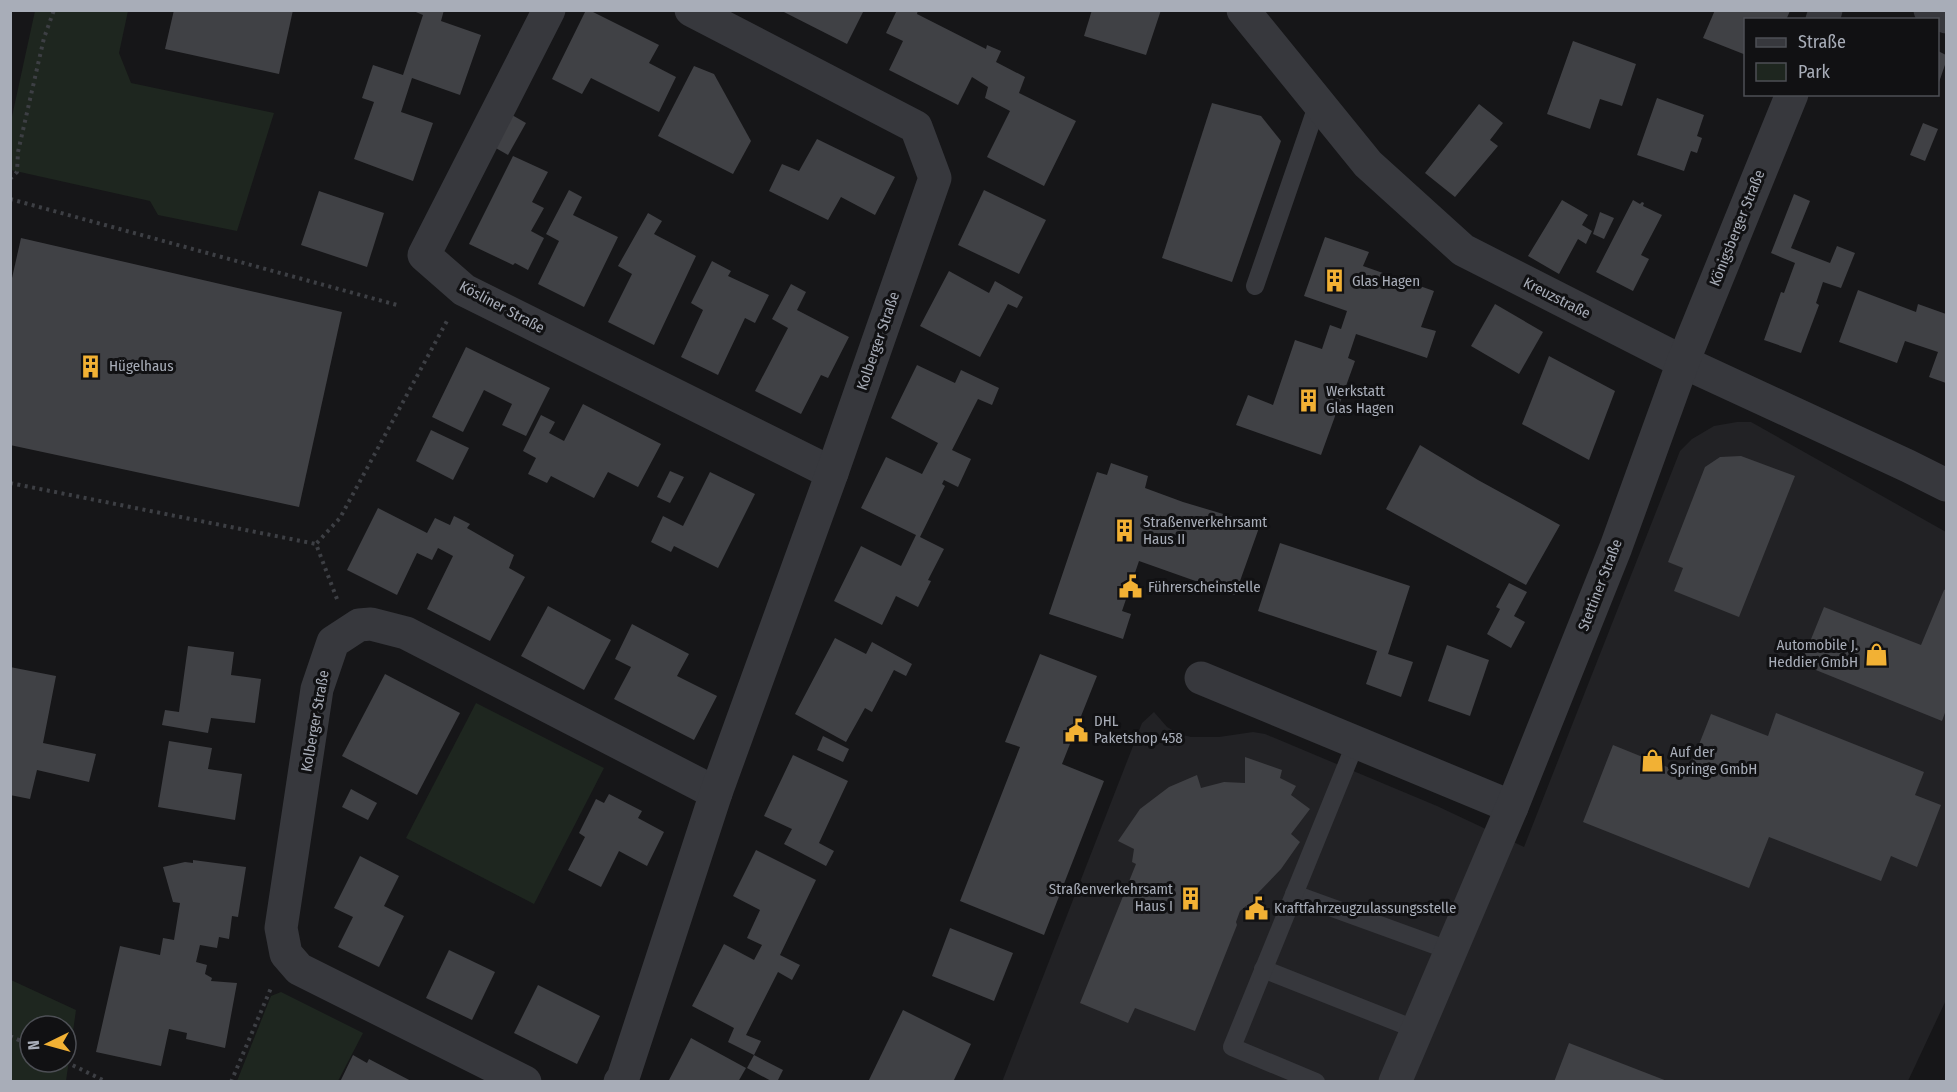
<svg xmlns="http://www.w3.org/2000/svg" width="1957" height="1092" font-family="'Fira Sans Condensed',sans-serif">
  <rect width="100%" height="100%" fill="#161618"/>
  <path fill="#222225" d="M1737,422h14l195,110v468l-38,81 -906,1 140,-359 12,-11 13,15 12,7 12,3h28l34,-5 12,2 172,72 87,41 156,-396 12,-12 22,-13z"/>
  <g fill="#1e261f" fill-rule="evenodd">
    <path d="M35,11h93l-9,42 12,30 143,30 -37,118 -79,-16 -8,-14 -139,-31v-49z"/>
    <path d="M476,703l128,65 -70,136 -128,-66z"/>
    <path d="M11,980l65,30 -10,71h-55zM30,1026h36v36h-36z"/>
    <path d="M281,992l82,41 -25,48h-101l34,-85z"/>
  </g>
  <g fill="#404145">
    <path d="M174,10h119l-14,64 -114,-25z"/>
    <path d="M411,10h33l-3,11 40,14 -21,60 -48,-17 -11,34 32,11 -20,58 -59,-22 20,-57 -12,-4 11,-33 30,10 20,-60z"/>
    <path d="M586,10h3l70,35 -10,18 27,14 -17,35 -68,-34 -9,16 -30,-15z"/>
    <path d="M780,10h84l-17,34z"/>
    <path d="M897,10h21l-1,4 69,35 1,-4 14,6 -5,11 29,15 -6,16 57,28 -32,65 -57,-29 23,-46 -25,-13 3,-11 -16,-10 -14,28 -69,-35 14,-29 -17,-8z"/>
    <path d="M1092,10h69l-15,45 -62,-19z"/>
    <path d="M1715,10h73l2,1 -4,9h-40v35l-43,-17z"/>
    <path d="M1573,41l63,23 -14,42 -22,-7 -10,30 -43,-15z"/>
    <path d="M1938,51l8,4v7l-8,23z"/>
    <path d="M694,66l20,8 37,67 -18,33 -75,-38z"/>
    <path d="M1657,98l47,17 -7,21 5,2 -5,15 -6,-2 -7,20 -47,-16z"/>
    <path d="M1212,103l49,13 20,25 -49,141 -70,-24z"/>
    <path d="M1479,104l24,19 -13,17 8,6 -43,51 -30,-24z"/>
    <path d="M512,115l14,8 -18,32 -14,-8z"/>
    <path d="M1923,123l15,6 -13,32 -15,-6z"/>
    <path d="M817,139l78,38 -20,38 -34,-18 -13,23 -59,-29 13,-27 17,7z"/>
    <path d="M513,156l35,16 -16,30 12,6 -13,23 13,7 -16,32 -13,-7 -2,2 -44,-21z"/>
    <path d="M569,190l13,7 -9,18 45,22 -34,70 -46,-23 21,-43 -13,-7z"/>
    <path d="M984,190l62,30 -27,54 -61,-29z"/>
    <path d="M319,191l65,22 -17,54 -66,-22z"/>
    <path d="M1794,194l16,7 -19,47 39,15 7,-17 18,7 -14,35 -18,-6 -7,21 3,2 -18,48 -37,-13 17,-48 3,1 11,-30 -24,-10z"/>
    <path d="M1562,200l26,15 -6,10 10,6 -6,13 -8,-5 -19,35 -31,-18z"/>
    <path d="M1633,200l7,4 2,-2 2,1 -1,3 19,9 -21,40 8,4 -16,32 -37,-19z"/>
    <path d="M1600,212l14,6 -10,21 -11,-5z"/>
    <path d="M648,213l14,8 -8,13 42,22 -42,89 -46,-23 24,-48 -14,-8z"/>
    <path d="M1325,237l44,15 -6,14 71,25 -13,36 15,4 -9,27 -71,-24 -8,24 7,3 -34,94 -85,-30 12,-30 25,10 22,-65 27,9 8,-24 11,4 6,-18 -43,-15z"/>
    <path d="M21,238l321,74 -43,195 -289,-62v-158z"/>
    <path d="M712,261l19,10 -3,5 41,19 -14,28 -10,-5 -27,57 -37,-18 22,-47 -12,-7z"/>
    <path d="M949,271l40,22 6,-12 28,16 -6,11 -9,-4 -28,53 -60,-31z"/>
    <path d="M791,284l15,8 -9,18 52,27 -21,41 -7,-3 -20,39 -46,-23 33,-63 -16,-9z"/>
    <path d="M1858,290l58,22 2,-8 28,10v69l-17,-6 9,-25 -33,-11 -8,22 -58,-21z"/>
    <path d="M1495,304l48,28 -24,42 -48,-28z"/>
    <path d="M466,347l84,41 -24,48 -24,-11 10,-21 -28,-14 -21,42 -31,-15z"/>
    <path d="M1549,356l66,35 -26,69 -67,-36z"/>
    <path d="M917,365l38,18 6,-13 38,18 -7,17 -14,-6 -26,51 19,9 -13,28 -14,-7 -2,4 3,2 -25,51 24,12 -16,31 3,1 -13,26 -22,-11 -14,29 -48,-24 27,-55 40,20 15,-31 -55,-27 25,-51 36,17 16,-31 -47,-25z"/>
    <path d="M583,404l78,40 -23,43 -30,-15 -14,26 -43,-22 -4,7 -19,-9 8,-16 -13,-7 18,-36 14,7 -6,11 15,8z"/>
    <path d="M431,430l38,18 -16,32 -37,-19z"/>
    <path d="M1420,445l58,35 82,45 -34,60 -140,-76z"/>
    <path d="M1741,456l54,20 -56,141 -65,-26 9,-23 -15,-6 37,-95 15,-10z"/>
    <path d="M1111,463l37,13 -3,12 38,14 77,23 -25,70 -96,-34 -17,50 9,3 -8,25 -74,-25 48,-142 10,3z"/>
    <path d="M670,471l14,6 -14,26 -13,-6z"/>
    <path d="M710,472l45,22 -37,74 -44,-22 -3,6 -20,-10 12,-26 20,10z"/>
    <path d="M378,508l49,25 8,-15 15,7 4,-9 16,8 -3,4 47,27 -5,13 16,9 -35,64 -63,-32 26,-53 -15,-8 -6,12 -15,-7 -20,42 -50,-25z"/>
    <path d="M1280,543l130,43 -22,68 25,8 -12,35 -35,-13 11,-33 -119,-40z"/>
    <path d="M1509,583l18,9 -13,24 11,6 -14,26 -24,-14 13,-25 -4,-2z"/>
    <path d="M1946,589v121l-4,11 -141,-57 23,-57 97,38 23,-55z"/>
    <path d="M548,606l63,34 -27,50 -63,-34z"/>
    <path d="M632,624l57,30 -12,22 40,20 -23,44 -80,-41 17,-32 -16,-8z"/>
    <path d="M835,638l31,16 6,-12 40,22 -6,12 -12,-6 -22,42 -7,-4 -19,34 -51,-28z"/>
    <path d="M1447,645l42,15 -19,56 -42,-15z"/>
    <path d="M188,646l46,6 -3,23 30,4 -6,44 -44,-5 -3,15 -46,-8 3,-15 14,2z"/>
    <path d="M1040,654l57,22 -35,88 42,17 -60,154 -84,-34 60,-154 -15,-5z"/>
    <path d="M10,667l46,9 -13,67 53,11 -7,28 -52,-12 -7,29 -20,-4z"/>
    <path d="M385,674l75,39 -43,82 -75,-39z"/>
    <path d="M1776,713l148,59 -9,23 26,10 -24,62 -26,-11 -10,25 -112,-44 -20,51 -166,-66 30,-77 74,30 24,-61 57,22z"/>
    <path d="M823,736l26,13 -6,13 -26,-12z"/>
    <path d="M169,741l43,7 -4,21 34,5 -7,46 -77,-13z"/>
    <path d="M793,755l55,26 -29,62 15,8 -8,15 -42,-22 8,-15 -28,-13z"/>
    <path d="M1245,757l37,13 -2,8 16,8 -5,9 19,14 -19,25 9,8 -19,27 -24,25 6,9 -13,9 -4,-6 -6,5 -4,11 1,3 -42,106 -60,-23 -7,15 -48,-20 56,-139 -4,-2 2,-13 -16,-8 22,-32 29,-22 28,-12 4,13 23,-6 21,1z"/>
    <path d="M351,789l26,14 -9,17 -26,-13z"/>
    <path d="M609,794l33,17 -4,7 26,14 -17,34 -28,-15 -18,36 -33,-17 17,-33 -6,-4 17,-34 8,4z"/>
    <path d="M756,850l60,30 -36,75 20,10 -8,15 -14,-8 -32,63 15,6 -7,14 -26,-13 6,-14 -42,-22 32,-62 30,16 8,-15 -15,-7 13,-28 -27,-14z"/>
    <path d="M360,856l39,20 -15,30 20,10 -25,51 -41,-20 15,-30 -19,-9z"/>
    <path d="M193,860l53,7 -8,50 -6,-1 -3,23 -10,-2 -2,11 -17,-3 -4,17 11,3 -2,9 7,4 -1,3 26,2 -12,65 -39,-9 1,-6 -18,-4 -8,37 -65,-14 24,-106 40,9 3,-17 11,2 6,-37 -7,-1 -10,-35 22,-5 8,1z"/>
    <path d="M950,928l63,25 -19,48 -62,-25z"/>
    <path d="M449,950l46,22 -23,48 -46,-22z"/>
    <path d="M538,985l62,31 -23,48 -63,-31z"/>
    <path d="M903,1010l68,34 -18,38h-85z"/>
    <path d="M691,1038l55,30 -8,14h-70z"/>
    <path d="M1569,1043l98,38v1h-113z"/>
    <path d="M353,1055l14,8 2,-4 44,23h-73z"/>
    <path d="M754,1055l29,15 -6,12h-4l-26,-14z"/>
  </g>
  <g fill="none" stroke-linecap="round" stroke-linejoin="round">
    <g stroke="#3d3f44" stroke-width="4" stroke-dasharray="3 4.5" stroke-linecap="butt">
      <path d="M10,179l7,-7 1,-20 26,-114 10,-28"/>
      <path d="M10,199l387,106"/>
      <path d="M10,483l306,61"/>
      <path d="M337,599l-21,-55 24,-26 108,-199"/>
      <path d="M10,1036l20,9"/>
      <path d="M66,1062l41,20"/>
      <path d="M231,1082l40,-94"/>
    </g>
    <g stroke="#37383d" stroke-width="18">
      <path d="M1255,286l63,-183"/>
      <path d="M1294,894l157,57"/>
      <path d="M1263,969l154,61"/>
      <path d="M1316,1082l-84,-35 124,-305"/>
    </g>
    <g stroke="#37383d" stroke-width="33">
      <path d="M549,10l-125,245 40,35 368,183"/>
      <path d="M1243,10l125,154 95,86 220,112 225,104 38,19"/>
      <path d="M1930,10l16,7"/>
      <path d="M1822,20l4,-10"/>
      <path d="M1201,678l311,129"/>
      <path d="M525,1082l-226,-113 -13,-15 -5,-26 36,-239 16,-47 26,-17 12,-1 35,9 310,160"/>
      <path d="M620,1082l3,-4 93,-285 116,-320 103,-295 -19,-51 -225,-117"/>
      <path d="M1395,1082l117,-275 104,-260 67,-185 109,-268"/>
    </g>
  </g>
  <defs>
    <symbol id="building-bare" viewBox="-9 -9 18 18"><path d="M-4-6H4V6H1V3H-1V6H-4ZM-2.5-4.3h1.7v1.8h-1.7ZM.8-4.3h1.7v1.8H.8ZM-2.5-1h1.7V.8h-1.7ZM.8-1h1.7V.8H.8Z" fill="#f2b134" stroke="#111113" stroke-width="2.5" paint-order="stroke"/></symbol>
    <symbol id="civic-bare" viewBox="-9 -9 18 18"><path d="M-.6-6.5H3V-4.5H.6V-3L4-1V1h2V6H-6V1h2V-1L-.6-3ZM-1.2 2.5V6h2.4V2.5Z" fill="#f2b134" stroke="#111113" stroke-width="2.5" paint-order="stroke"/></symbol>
    <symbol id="shop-bare" viewBox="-9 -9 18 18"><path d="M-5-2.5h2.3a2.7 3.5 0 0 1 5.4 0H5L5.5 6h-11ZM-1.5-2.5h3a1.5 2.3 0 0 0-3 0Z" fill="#f2b134" stroke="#111113" stroke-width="2.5" paint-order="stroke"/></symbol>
  </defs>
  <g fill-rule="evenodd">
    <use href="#building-bare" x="1318" y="264" width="33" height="33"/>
    <use href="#building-bare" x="74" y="350" width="33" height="33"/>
    <use href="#building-bare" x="1292" y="384" width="33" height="33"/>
    <use href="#building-bare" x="1108" y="514" width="33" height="33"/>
    <use href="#civic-bare" x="1114" y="570" width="33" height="33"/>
    <use href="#shop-bare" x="1860" y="638" width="33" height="33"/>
    <use href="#civic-bare" x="1060" y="714" width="33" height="33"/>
    <use href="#shop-bare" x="1636" y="744" width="33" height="33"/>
    <use href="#building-bare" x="1174" y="882" width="33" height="33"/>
    <use href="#civic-bare" x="1240" y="892" width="33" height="33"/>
  </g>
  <g text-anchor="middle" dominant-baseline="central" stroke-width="6" stroke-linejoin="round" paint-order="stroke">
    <g font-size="15" fill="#a8adb8" stroke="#111113">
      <text transform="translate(1737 228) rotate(-68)">Königsberger Straße</text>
      <text transform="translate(1557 298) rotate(27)">Kreuzstraße</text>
      <text transform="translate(502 307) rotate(28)">Kösliner Straße</text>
      <text transform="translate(878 341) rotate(-71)">Kolberger Straße</text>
      <text transform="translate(1600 585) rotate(-69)">Stettiner Straße</text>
      <text transform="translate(315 721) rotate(-80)">Kolberger Straße</text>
    </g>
    <g font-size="15" fill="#a8adb8" stroke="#111113" text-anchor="start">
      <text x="1352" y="281">Glas Hagen</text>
      <text x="109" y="366">Hügelhaus</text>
      <text x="1326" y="391">Werkstatt<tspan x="1326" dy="17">Glas Hagen</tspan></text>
      <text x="1143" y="522">Straßenverkehrsamt<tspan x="1143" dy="17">Haus II</tspan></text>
      <text x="1148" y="587">Führerscheinstelle</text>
      <text x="1858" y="645" text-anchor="end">Automobile J.<tspan x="1858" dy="17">Heddier GmbH</tspan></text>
      <text x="1094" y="721">DHL<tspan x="1094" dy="17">Paketshop 458</tspan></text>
      <text x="1670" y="752">Auf der<tspan x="1670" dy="17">Springe GmbH</tspan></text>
      <text x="1173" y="889" text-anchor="end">Straßenverkehrsamt<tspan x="1173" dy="17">Haus I</tspan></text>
      <text x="1274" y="908">Kraftfahrzeugzulassungsstelle</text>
    </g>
  </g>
  <rect width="1957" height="1092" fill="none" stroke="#a8adb8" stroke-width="24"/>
  <rect x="1744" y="18" width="195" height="78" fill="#111113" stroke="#4d4f55" stroke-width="1.5"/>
  <rect x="1756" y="38" width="30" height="9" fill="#37383d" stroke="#4d4f55" stroke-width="1.5"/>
  <text x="1798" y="48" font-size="18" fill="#a8adb8">Straße</text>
  <rect x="1756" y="63" width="30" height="18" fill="#1e261f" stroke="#4d4f55" stroke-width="1.5"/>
  <text x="1798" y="78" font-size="18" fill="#a8adb8">Park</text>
  <g transform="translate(48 1044) rotate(265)"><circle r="28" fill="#111113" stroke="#4d4f55" stroke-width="1.5"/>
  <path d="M0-4.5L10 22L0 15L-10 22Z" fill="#f2b134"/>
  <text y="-9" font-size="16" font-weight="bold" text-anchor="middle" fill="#a8adb8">N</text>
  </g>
</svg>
